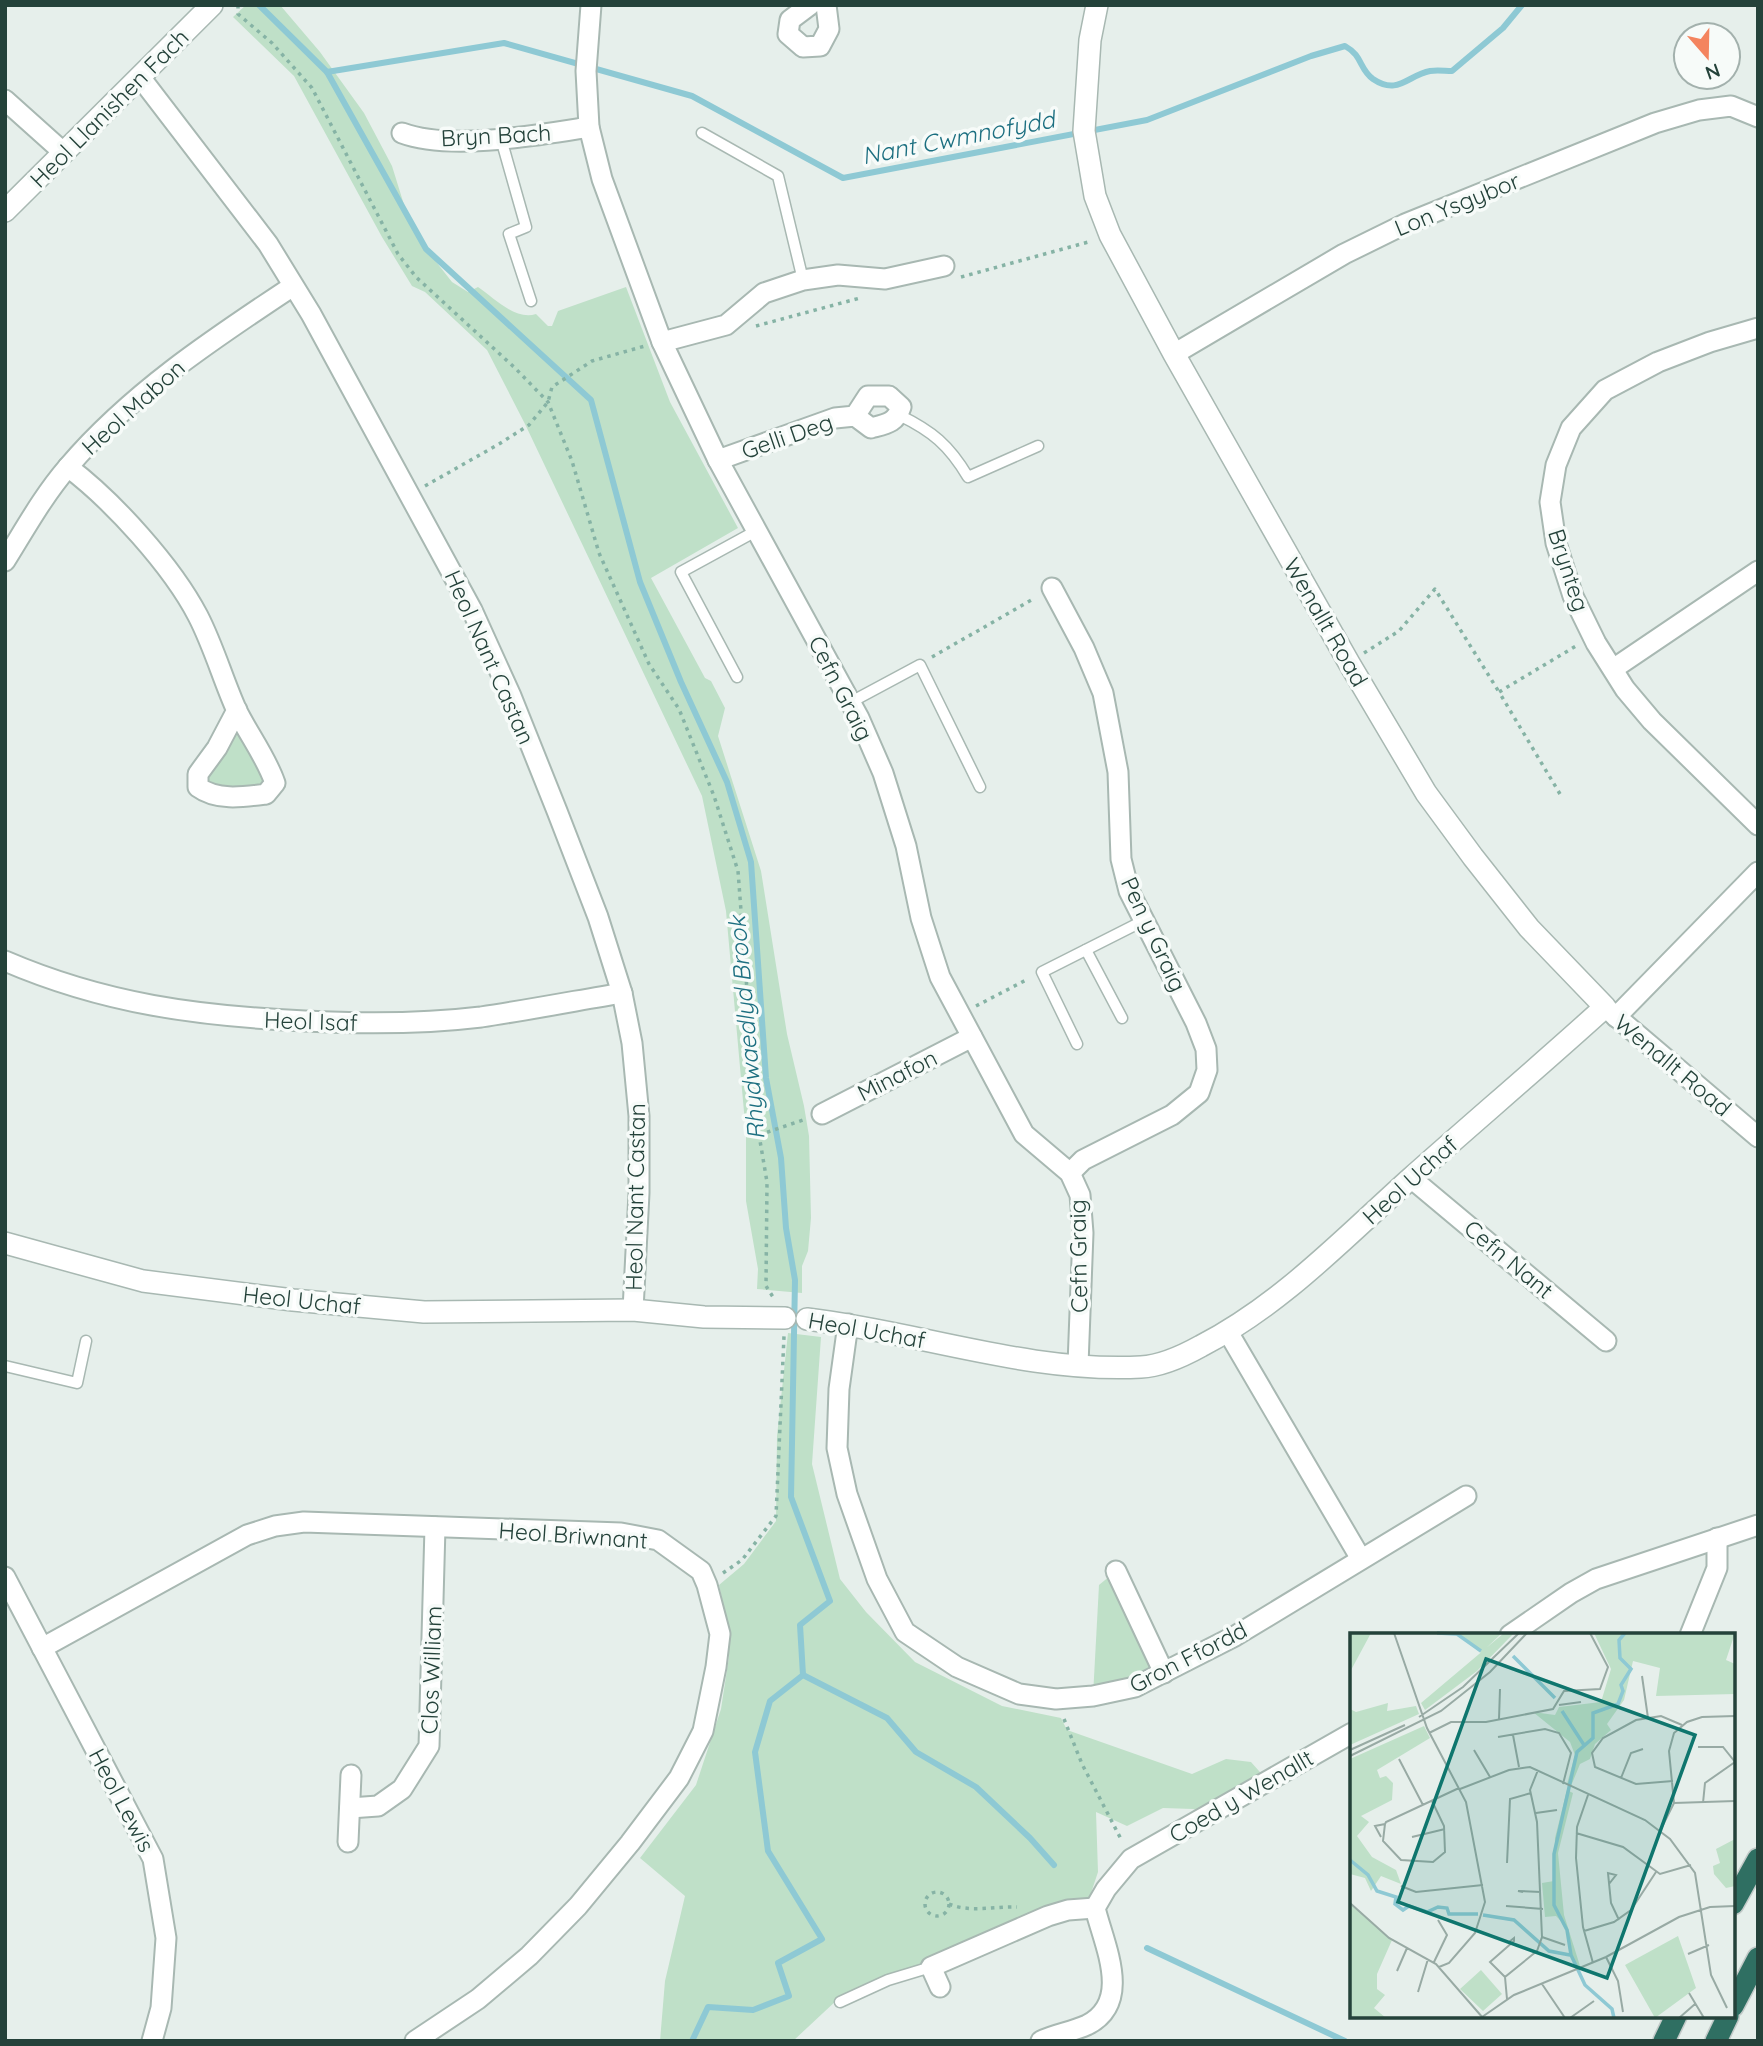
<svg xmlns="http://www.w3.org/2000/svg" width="1763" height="2046" font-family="Quicksand,sans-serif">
  <rect width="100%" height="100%" fill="#e6efeb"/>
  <g fill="#bfe0c8">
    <path d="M246,5h34l40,47 44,61 28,53 18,58 16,25 26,33 16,10 10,-5c16,11 38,34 58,27l12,12h4l6,-15 68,-24 44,115 68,126 -87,50 54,100 6,3 14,27 -7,28 43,135 26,163 17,72 5,30 2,82 -3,33 -6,15v27l-45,-4 1,-20 -12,-68v-67l-20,-223 -24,-115 -177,-372 -38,-74 -62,-58 -13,-6 -30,-49 -88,-161 -61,-59z"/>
    <path d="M237,710l38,73 -67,12 -10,-21z"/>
    <path d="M788,1333l33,4 -9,127 28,115 26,33 49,50 87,44 59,12 6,12 125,44 34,-15 25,3 16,18 -56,33 -18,-4 -30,-1 -36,18 -31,-14 2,60 -7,21 4,15 -257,91 -45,42h-133l5,-60 20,-85 -45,-38 56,-73 25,-76 8,-52 -1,-31 -9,-41 25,-21 32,-43 1,-85z"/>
    <path d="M1116,1571l48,102 -71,23 6,-111z"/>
  </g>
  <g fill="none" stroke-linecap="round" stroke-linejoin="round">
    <g stroke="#8ec9d4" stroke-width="6">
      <path d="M259,5l68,67 99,177 165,151 49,182 41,100 46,100 24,80 15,216 15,80 5,70 9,52 -4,217 39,104 -30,24 3,50 -33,26 -15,51 13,99 54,88 -44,24 11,33 -36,14 -45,-3 -16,34"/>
      <path d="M327,72l177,-29 188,53 151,82 304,-58 164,-64 34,-10c18,10 14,23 28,33 25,17 35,-4 57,-8 7,-1 15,0 22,0l51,-43 19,-23"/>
      <path d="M803,1675l84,43 29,34 60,35 54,51 24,27"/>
      <path d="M1147,1948l198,93"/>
    </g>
    <defs>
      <g id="service">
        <path d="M702,133l76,43 25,104"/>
        <path d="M501,139l25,88 -17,7 22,67"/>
        <path d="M899,415c33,16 50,30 69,62l70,-31"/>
        <path d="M737,677l-56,-105 75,-41"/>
        <path d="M851,702l69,-37 60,122"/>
        <path d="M1086,950l36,68"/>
        <path d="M1077,1044l-35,-72 101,-51"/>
        <path d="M5,1366l72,17 9,-42"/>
        <path d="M840,2002l48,-22 43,-13"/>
      </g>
      <g id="minor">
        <path d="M591,5l-5,66 3,56 13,52 60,163 56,118 141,258 24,55 23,73 15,72 19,59 84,157 46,39 10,22 3,38 -5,132"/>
        <path d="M810,5l-20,15 -2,14 15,13 17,-1 9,-17 -3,-24"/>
        <path d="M140,77l128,167 43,70 161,296 39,86 46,115 41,106 24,76 10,50 7,73v77l-6,117"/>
        <path d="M5,100l58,52"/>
        <path d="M402,133c48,18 136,2 187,-6"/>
        <path d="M1758,328l-48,14 -52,20 -53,28 -34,38 -15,37 -6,37 6,41 17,53 23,47 29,46 27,32 106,104"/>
        <path d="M662,342l64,-17 38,-32 39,-13 35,-5 47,4 59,-13"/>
        <path d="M1174,354l170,-100 61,-30 250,-101 44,-13 32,-4 27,11"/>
        <path d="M718,460l117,-42 20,-2 16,12c15,-4 25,-5 30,-21l-12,-11h-21l-13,20"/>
        <path d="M68,467c45,34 104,99 130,149 16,31 25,64 39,95 12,24 29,46 38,72l-9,11c-23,3 -49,7 -68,-7v-13l19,-26 20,-38"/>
        <path d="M5,561c20,-32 38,-65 63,-94 63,-74 145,-128 225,-181"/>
        <path d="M1052,588l32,60 19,45 15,79 3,87 8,32 67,132 10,26 1,21 -8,23 -27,22 -89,45 -13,13"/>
        <path d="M1613,669l145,-98"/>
        <path d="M5,961c100,43 193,55 300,60 59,3 118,3 176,-4 47,-7 94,-16 141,-24"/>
        <path d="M1606,1008l152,129"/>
        <path d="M1616,1017l142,-145"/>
        <path d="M822,1114l150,-77"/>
        <path d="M1411,1178l195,163"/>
        <path d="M848,1324l-9,65 -2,59 10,46 30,85 28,53 52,35 62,27 37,5 37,-3 42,-9 100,-51 231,-140"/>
        <path d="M1228,1332l133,227"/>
        <path d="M1116,1571l48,102"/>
        <path d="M5,1577l148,282 13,79 -5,70 -9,33"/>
        <path d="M1510,1635l61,-42 25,-14 162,-54"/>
        <path d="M1690,1635l27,-67v-30"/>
        <path d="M42,1648l205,-113 28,-9 29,-4 317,11 37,7 43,31 6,14 13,49 -4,33 -13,64 -24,47 -49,65 -52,63 -49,50 -51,43 -63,42"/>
        <path d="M350,1808l28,-2 24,-17 27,-43 6,-219"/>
        <path d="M348,1842l3,-67"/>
        <path d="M940,1987l-9,-20 117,-51 20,-6 27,-2"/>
        <path d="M1041,2041c14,-7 31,-9 46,-16 46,-23 17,-80 8,-117l11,-19 25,-30 221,-126"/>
      </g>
      <g id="tertiary">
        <path d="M5,211l207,-206"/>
        <path d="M5,1243l138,38 150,19 131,12 209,-2 71,7 81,1"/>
        <path d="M807,1319c111,13 221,54 334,48 21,-1 42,-11 60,-21 81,-42 142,-107 210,-168 64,-57 130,-113 194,-171l-76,-79 -56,-71 -47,-64 -77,-130 -175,-309 -64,-119 -15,-39 -11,-65 6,-91 7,-35"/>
      </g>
      <g id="motorway">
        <path d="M1733,1904l25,-45"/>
        <path d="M1733,2006l25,-48"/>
        <path d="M1664,2041l12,-25"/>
        <path d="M1716,2041l12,-25"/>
      </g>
    </defs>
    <use href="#service" stroke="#a8b8b2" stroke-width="13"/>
    <use href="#minor" stroke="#a8b8b2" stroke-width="23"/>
    <use href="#tertiary" stroke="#a8b8b2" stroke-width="24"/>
    <use href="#motorway" stroke="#c2cac8" stroke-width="24"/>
    <g stroke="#86b3a5" stroke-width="3.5" stroke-dasharray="3.5 5" stroke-linecap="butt">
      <path d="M238,5v9l34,29 40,45 86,166 18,23 99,91 33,34 24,59 27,92 50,111 30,45 35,87 24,75 19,252 10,59 -1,104 7,11"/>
      <path d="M961,277l131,-36"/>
      <path d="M756,326l104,-28"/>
      <path d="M425,486l74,-42 30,-19 19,-23 4,-15 40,-26 53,-15"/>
      <path d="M1364,653l35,-22 36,-42 64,103"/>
      <path d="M932,657l103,-59"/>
      <path d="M1560,794l-61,-102 77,-46"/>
      <path d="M976,1006l52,-27"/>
      <path d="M759,1135l44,-15"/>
      <path d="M723,1573l19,-13 34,-44 8,-180"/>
      <path d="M1064,1719l18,45 40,77"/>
      <circle cx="937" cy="1904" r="12"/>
      <path d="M949,1904c22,9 45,2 68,3"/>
    </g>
    <use href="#service" stroke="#fff" stroke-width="10"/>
    <use href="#minor" stroke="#fff" stroke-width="19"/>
    <use href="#tertiary" stroke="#fff" stroke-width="21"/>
    <use href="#motorway" stroke="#2f6f62" stroke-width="21"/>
  </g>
  <g text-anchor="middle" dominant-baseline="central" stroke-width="7" stroke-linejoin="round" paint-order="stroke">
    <g font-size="23" fill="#24423a" stroke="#f7fbf9">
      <text transform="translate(109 108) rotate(-45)">Heol Llanishen Fach</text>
      <text transform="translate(496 135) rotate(-3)">Bryn Bach</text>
      <text transform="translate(1457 204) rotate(-22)">Lon Ysgybor</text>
      <text transform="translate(133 407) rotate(-42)">Heol Mabon</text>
      <text transform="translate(787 436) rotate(-19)">Gelli Deg</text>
      <text transform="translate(1569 570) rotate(72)">Brynteg</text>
      <text transform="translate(1326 622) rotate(60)">Wenallt Road</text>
      <text transform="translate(490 657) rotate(66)">Heol Nant Castan</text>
      <text transform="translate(841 688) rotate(63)">Cefn Graig</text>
      <text transform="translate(1154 934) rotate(65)">Pen y Graig</text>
      <text transform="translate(311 1021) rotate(2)">Heol Isaf</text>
      <text transform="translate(1673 1065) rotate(40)">Wenallt Road</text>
      <text transform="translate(897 1075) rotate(-27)">Minafon</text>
      <text transform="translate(1410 1180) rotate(-42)">Heol Uchaf</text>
      <text transform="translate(635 1197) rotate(-89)">Heol Nant Castan</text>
      <text transform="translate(1078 1256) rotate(-91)">Cefn Graig</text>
      <text transform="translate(1509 1259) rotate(40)">Cefn Nant</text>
      <text transform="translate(302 1300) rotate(6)">Heol Uchaf</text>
      <text transform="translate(867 1330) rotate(10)">Heol Uchaf</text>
      <text transform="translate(573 1535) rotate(4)">Heol Briwnant</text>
      <text transform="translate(1188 1657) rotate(-27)">Gron Ffordd</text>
      <text transform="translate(431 1670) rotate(-88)">Clos William</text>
      <text transform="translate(1241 1796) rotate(-30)">Coed y Wenallt</text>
      <text transform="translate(122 1800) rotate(62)">Heol Lewis</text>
    </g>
    <g font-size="24" font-style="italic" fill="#1c6f80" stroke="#f7fbf9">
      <text transform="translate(958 137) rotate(-11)">Nant Cwmnofydd</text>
      <text transform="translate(746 1028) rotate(-95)">Rhydwaedlyd Brook</text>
    </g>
  </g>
  <g transform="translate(1350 1633)">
    <rect width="385" height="385" fill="#e6efeb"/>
    <path d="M0,0h21l-21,39zM87,0h65l-21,20 -23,-18zM154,0h10l-37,38 -52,39 -4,-7zM244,0h141l-9,27 9,4v30l-79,2 4,-28 -27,-7 -9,39 -17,24 4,6 -16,14 -5,15 -10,5 -9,22 -4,-2 8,-29 -5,-13 -37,-30 22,3 4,-8 42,-5 10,-33zM38,70l-1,8 29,-5 3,8 -69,31v-36l6,3zM74,93l6,12 -53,32 3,8 6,-2 7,7 -1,17 -31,16 8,6 -12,14 15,21 24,13 5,14 -20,-8 -10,15 -6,-13 -15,-4v-115zM217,157l6,3 -15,60 6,62 16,51 -5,2 -10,-43 -9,-9 -11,1 -3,-34 12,-2 1,-43zM385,206v47l-9,2 -12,-14 -1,-8 7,-3 -4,-14zM0,270l42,37 -15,34v15l8,6 -11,13 12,10h-36zM328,303l18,52 -41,30 -30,-53zM131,337l21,24 -19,17 -23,-22z" fill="#bfe0c8"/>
    <path fill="none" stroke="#8ec9d4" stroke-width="3.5" d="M87,0l20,1 24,17M163,23l42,42M212,78l22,34M0,227l18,15 9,16 19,6 -1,7 8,6 6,-4 18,6 11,-5 9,1 2,6h29M133,282l31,5 35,31 21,4M264,385l-2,-9 -27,-24 -14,-30 -4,-25 -13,-25v-51l23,-102 16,-14v-25l25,-9 5,-13 -2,-6 10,-16 -11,-11 -1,-18 6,-7"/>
    <path fill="none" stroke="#98aaa4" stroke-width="2" d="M44,0l33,95 39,74 19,100 -10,31 -26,30 -10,4M292,43l6,42M209,72l22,-3M69,84l44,-30 56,-54M149,86l1,-30M79,100l22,-11h35l67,-13 11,-18 36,-2 8,-22 -18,-34M163,102l6,32M148,104l47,-8 14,4 12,20 -8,31M348,114h25l12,15M0,117l55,-25M124,117l16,27M0,123l91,-45 49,-39 37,-39M49,126l24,46M271,145l10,-25 12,-4M323,148l-37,3 -41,-17 -3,-14 11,-15 33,-18 25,-4 21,9M110,156l49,-19 21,-3 115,53 25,19 25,34 16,102 16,33M238,162l-11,32 -1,31 7,69 10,36M82,168l12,25 1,26 -12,10 -32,-2 -18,-19 2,-17 1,-2 73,-34M324,170l61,-2M353,170l2,-20 30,-21M186,180l21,-3M310,198l14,-28 -5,-52 5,-18 13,-11 15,-5 33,-1M226,200l47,14 37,27 31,-9M31,204l-6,-11 10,-2M62,204l33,-8M157,230l3,-64 21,-6M259,251l7,-9 -8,-2 3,30 8,17M51,253l15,6 67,-7M173,259l-5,-1 23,1M0,270l39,35 47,26 47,54M156,273l37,3M234,298l30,-9 17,-12 25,-38M192,304l23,8M338,321l21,-9M256,324l12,24 5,31M84,329l13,-27 -9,-15M47,338l10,-23M155,344l-15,-15 24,-21v-3l-5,4M192,351l23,34M68,359l10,-33M339,360l15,25M157,366l-2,-22 32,-26 5,-14 -5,-115 -7,-32 8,-20M132,384l32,-22 92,-38 73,-40 31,-10 25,-1M220,385l24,-17M329,385l16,-14"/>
    <path fill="#0f766e" fill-opacity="0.15" stroke="#0f766e" stroke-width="3.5" d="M136,26l209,76 -88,243 -209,-76z"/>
    <rect width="385" height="385" fill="none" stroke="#24423a" stroke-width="3.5"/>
  </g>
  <rect width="1763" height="2046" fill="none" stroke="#24423a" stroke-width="14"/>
  <g transform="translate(1707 56) rotate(160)"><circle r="33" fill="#f7fbf9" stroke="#a3b1ad" stroke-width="2"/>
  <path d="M0-5L12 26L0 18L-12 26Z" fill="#f4845f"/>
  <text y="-10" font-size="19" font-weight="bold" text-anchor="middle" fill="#24423a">N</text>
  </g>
</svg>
